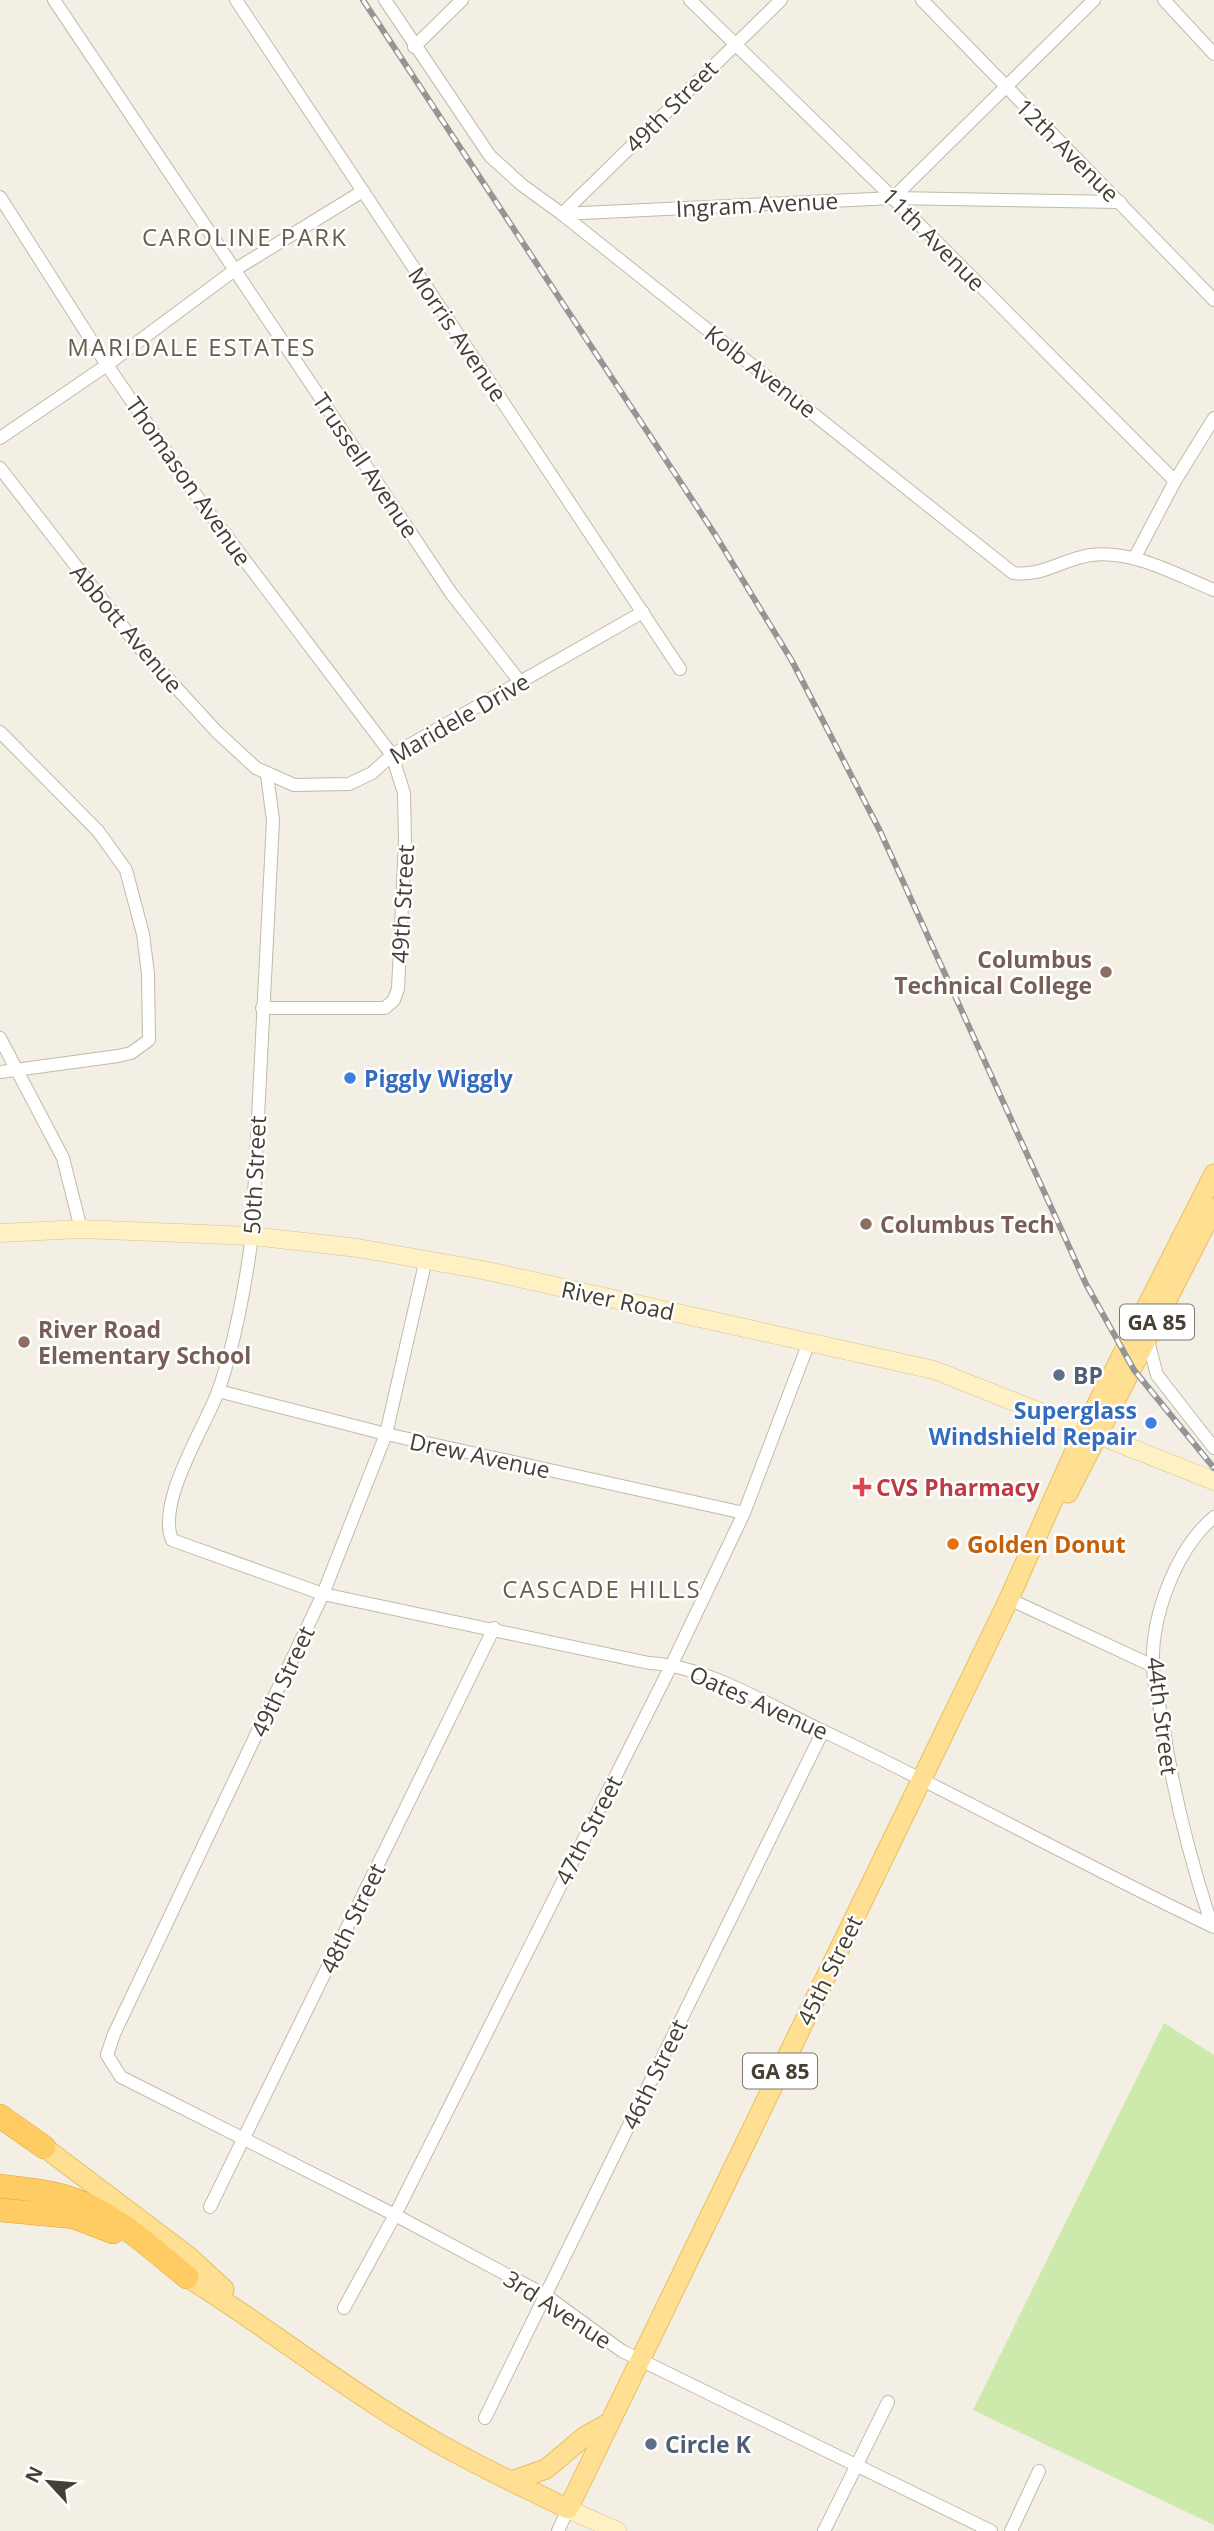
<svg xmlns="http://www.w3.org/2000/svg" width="1214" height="2531" font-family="'Open Sans',sans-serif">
  <rect width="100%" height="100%" fill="#f3efe5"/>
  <path fill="#cde9ac" d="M1164,2023l50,32v470l-241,-115z"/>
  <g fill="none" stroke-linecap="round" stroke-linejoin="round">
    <defs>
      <g id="street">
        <path d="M54,0l397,593 69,89"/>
        <path d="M236,0l444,669"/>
        <path d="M385,0l105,156 32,29 40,29 451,359c30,4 49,-14 78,-18 43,-5 84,19 123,35"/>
        <path d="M690,0l203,198 282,283"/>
        <path d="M922,0l292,300"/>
        <path d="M1164,0l50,54"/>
        <path d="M414,47l48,-47"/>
        <path d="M0,197l107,168 93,136 192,254 12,38 1,48 -7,148 -4,11 -9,8h-123"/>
        <path d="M893,198l201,-198"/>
        <path d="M562,214l331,-16 227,4"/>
        <path d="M562,214l219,-214"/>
        <path d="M0,438l107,-73 129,-96 127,-78"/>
        <path d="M0,468l138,178 78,85 40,37 38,17 55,-1 23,-11 20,-18 251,-143"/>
        <path d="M1135,557l40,-76 39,-63"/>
        <path d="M0,732l98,99 28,39 17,64 5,40 1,66 -18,13 -13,3 -118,16"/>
        <path d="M267,775l6,45 -21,416c-7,52 -16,103 -33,153 -13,37 -63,112 -47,151l151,54 326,69c59,3 123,44 176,69 131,62 258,133 389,195"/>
        <path d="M0,1038l63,120 18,71"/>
        <path d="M426,1259l-40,175 -63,160 -209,440 -7,21 14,22 274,138 150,80 77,56 369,180"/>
        <path d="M1148,1341l9,34 57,73"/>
        <path d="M218,1391l168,43 358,79"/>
        <path d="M1009,1599l144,67"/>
        <path d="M1212,1926c-22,-67 -39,-132 -49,-202 -3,-19 -10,-39 -10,-58 -2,-50 23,-117 61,-149"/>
        <path d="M210,2207l284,-579"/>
        <path d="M344,2308l51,-93 277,-551 72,-151 65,-171"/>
        <path d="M485,2418l338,-687"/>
        <path d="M558,2531l10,-22"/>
        <path d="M824,2531l64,-129"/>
        <path d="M1011,2531l28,-60"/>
      </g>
      <g id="secondary">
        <path d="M0,1233l81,-4 171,7 106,12 125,22 451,100 280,111"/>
        <path d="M568,2509l49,22"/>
      </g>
      <g id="primary">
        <path d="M1068,1493l146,-285"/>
        <path d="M44,2147l144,109 36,33"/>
        <path d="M187,2277c83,52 159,113 244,162 44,26 91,47 137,70l441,-910 76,-171 129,-254"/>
        <path d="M512,2481l34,-12 38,-32 23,-13"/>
      </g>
      <g id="highway">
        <path d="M0,2116l44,31"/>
        <path d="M0,2186c25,3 51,5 75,14 42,15 78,50 112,77"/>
        <path d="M0,2210l74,7 39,15"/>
      </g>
    </defs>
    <use href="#street" stroke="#c2b9aa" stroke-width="14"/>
    <use href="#secondary" stroke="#d5c393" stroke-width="19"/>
    <use href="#primary" stroke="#e7bf5e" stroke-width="21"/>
    <use href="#highway" stroke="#e2a12f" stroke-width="24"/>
    <use href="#street" stroke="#fff" stroke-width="12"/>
    <use href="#secondary" stroke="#fff1c3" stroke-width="18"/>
    <use href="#primary" stroke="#ffe092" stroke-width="19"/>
    <use href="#highway" stroke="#ffcc64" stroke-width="23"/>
    <defs>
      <path id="rail" d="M363,0l353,536 76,125 88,170 206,453 48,86 80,98"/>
    </defs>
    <use href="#rail" stroke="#959595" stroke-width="6"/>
    <use href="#rail" stroke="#fff" stroke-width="3.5" stroke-dasharray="10" stroke-linecap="butt"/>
  </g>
  <g fill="#8d6e63" stroke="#fff" stroke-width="2.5">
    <circle cx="1106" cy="972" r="7"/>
    <circle cx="866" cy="1224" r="7"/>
    <circle cx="24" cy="1342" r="7"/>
  </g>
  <g fill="#3f7fe0" stroke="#fff" stroke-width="2.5">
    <circle cx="350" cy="1078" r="7"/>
    <circle cx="1151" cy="1423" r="7"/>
  </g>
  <g fill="#5c6f8a" stroke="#fff" stroke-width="2.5">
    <circle cx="1059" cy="1375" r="7"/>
    <circle cx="651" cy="2444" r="7"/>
  </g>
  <path fill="#e0444e" stroke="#fff" stroke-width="2.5" d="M858.5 1476.5h7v7h7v7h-7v7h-7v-7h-7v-7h7z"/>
  <circle fill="#e8710a" stroke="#fff" stroke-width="2.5" cx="953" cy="1544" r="7"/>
  <g text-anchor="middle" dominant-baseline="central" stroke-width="5" stroke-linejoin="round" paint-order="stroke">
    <g fill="#fff" stroke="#7d7971" stroke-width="2">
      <rect x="1120" y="1304.5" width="74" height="35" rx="5"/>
      <rect x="743" y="2053.5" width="74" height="35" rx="5"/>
    </g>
    <g font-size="21" font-weight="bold" fill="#453f34">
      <text x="1157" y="1322">GA 85</text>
      <text x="780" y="2071">GA 85</text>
    </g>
    <g font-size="23" fill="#453f34" stroke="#fff">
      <text transform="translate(671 106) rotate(-45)">49th Street</text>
      <text transform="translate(1068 150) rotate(45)">12th Avenue</text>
      <text transform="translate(757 204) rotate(-3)">Ingram Avenue</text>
      <text transform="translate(934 239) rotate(45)">11th Avenue</text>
      <text transform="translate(458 334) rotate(56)">Morris Avenue</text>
      <text transform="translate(761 371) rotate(38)">Kolb Avenue</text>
      <text transform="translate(366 465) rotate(56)">Trussell Avenue</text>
      <text transform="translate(189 481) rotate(55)">Thomason Avenue</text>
      <text transform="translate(127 628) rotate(50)">Abbott Avenue</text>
      <text transform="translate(459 718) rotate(-30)">Maridele Drive</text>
      <text transform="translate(402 904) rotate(-87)">49th Street</text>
      <text transform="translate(254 1175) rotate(-87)">50th Street</text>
      <text transform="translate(618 1300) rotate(12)">River Road</text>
      <text transform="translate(480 1455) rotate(12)">Drew Avenue</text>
      <text transform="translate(282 1681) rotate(-65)">49th Street</text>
      <text transform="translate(759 1702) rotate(24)">Oates Avenue</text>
      <text transform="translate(1163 1716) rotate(83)">44th Street</text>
      <text transform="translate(588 1830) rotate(-63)">47th Street</text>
      <text transform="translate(352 1918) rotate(-64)">48th Street</text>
      <text transform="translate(829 1970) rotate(-64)">45th Street</text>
      <text transform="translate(654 2074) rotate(-64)">46th Street</text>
      <text transform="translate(558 2309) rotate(33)">3rd Avenue</text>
    </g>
    <g font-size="23" font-weight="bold" fill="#785e54" stroke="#fff" text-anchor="start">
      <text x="1092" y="959" text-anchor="end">Columbus<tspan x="1092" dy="26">Technical College</tspan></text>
      <text x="880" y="1224">Columbus Tech</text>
      <text x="38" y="1329">River Road<tspan x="38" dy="26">Elementary School</tspan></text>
    </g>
    <g font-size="23" font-weight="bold" fill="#366cbe" stroke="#fff" text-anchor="start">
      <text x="364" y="1078">Piggly Wiggly</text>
      <text x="1137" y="1410" text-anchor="end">Superglass<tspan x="1137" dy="26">Windshield Repair</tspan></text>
    </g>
    <g font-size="23" font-weight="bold" fill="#4e5e75" stroke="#fff" text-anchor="start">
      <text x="1073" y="1375">BP</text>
      <text x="665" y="2444">Circle K</text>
    </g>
    <g font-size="23" font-weight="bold" fill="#be3a42" stroke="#fff" text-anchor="start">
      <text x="876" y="1487">CVS Pharmacy</text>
    </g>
    <g font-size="23" font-weight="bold" fill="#c56008" stroke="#fff" text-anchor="start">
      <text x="967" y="1544">Golden Donut</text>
    </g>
    <g font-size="24" letter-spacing="2" fill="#695d4b" stroke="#fff">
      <text x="245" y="236">CAROLINE PARK</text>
      <text x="192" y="346">MARIDALE ESTATES</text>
      <text x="602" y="1588">CASCADE HILLS</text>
    </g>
  </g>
  <g transform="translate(49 2482) rotate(296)" stroke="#ffffff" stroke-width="5" paint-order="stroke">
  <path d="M0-5L12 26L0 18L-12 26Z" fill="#453f34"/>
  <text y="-10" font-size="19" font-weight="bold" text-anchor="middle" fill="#453f34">N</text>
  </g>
</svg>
